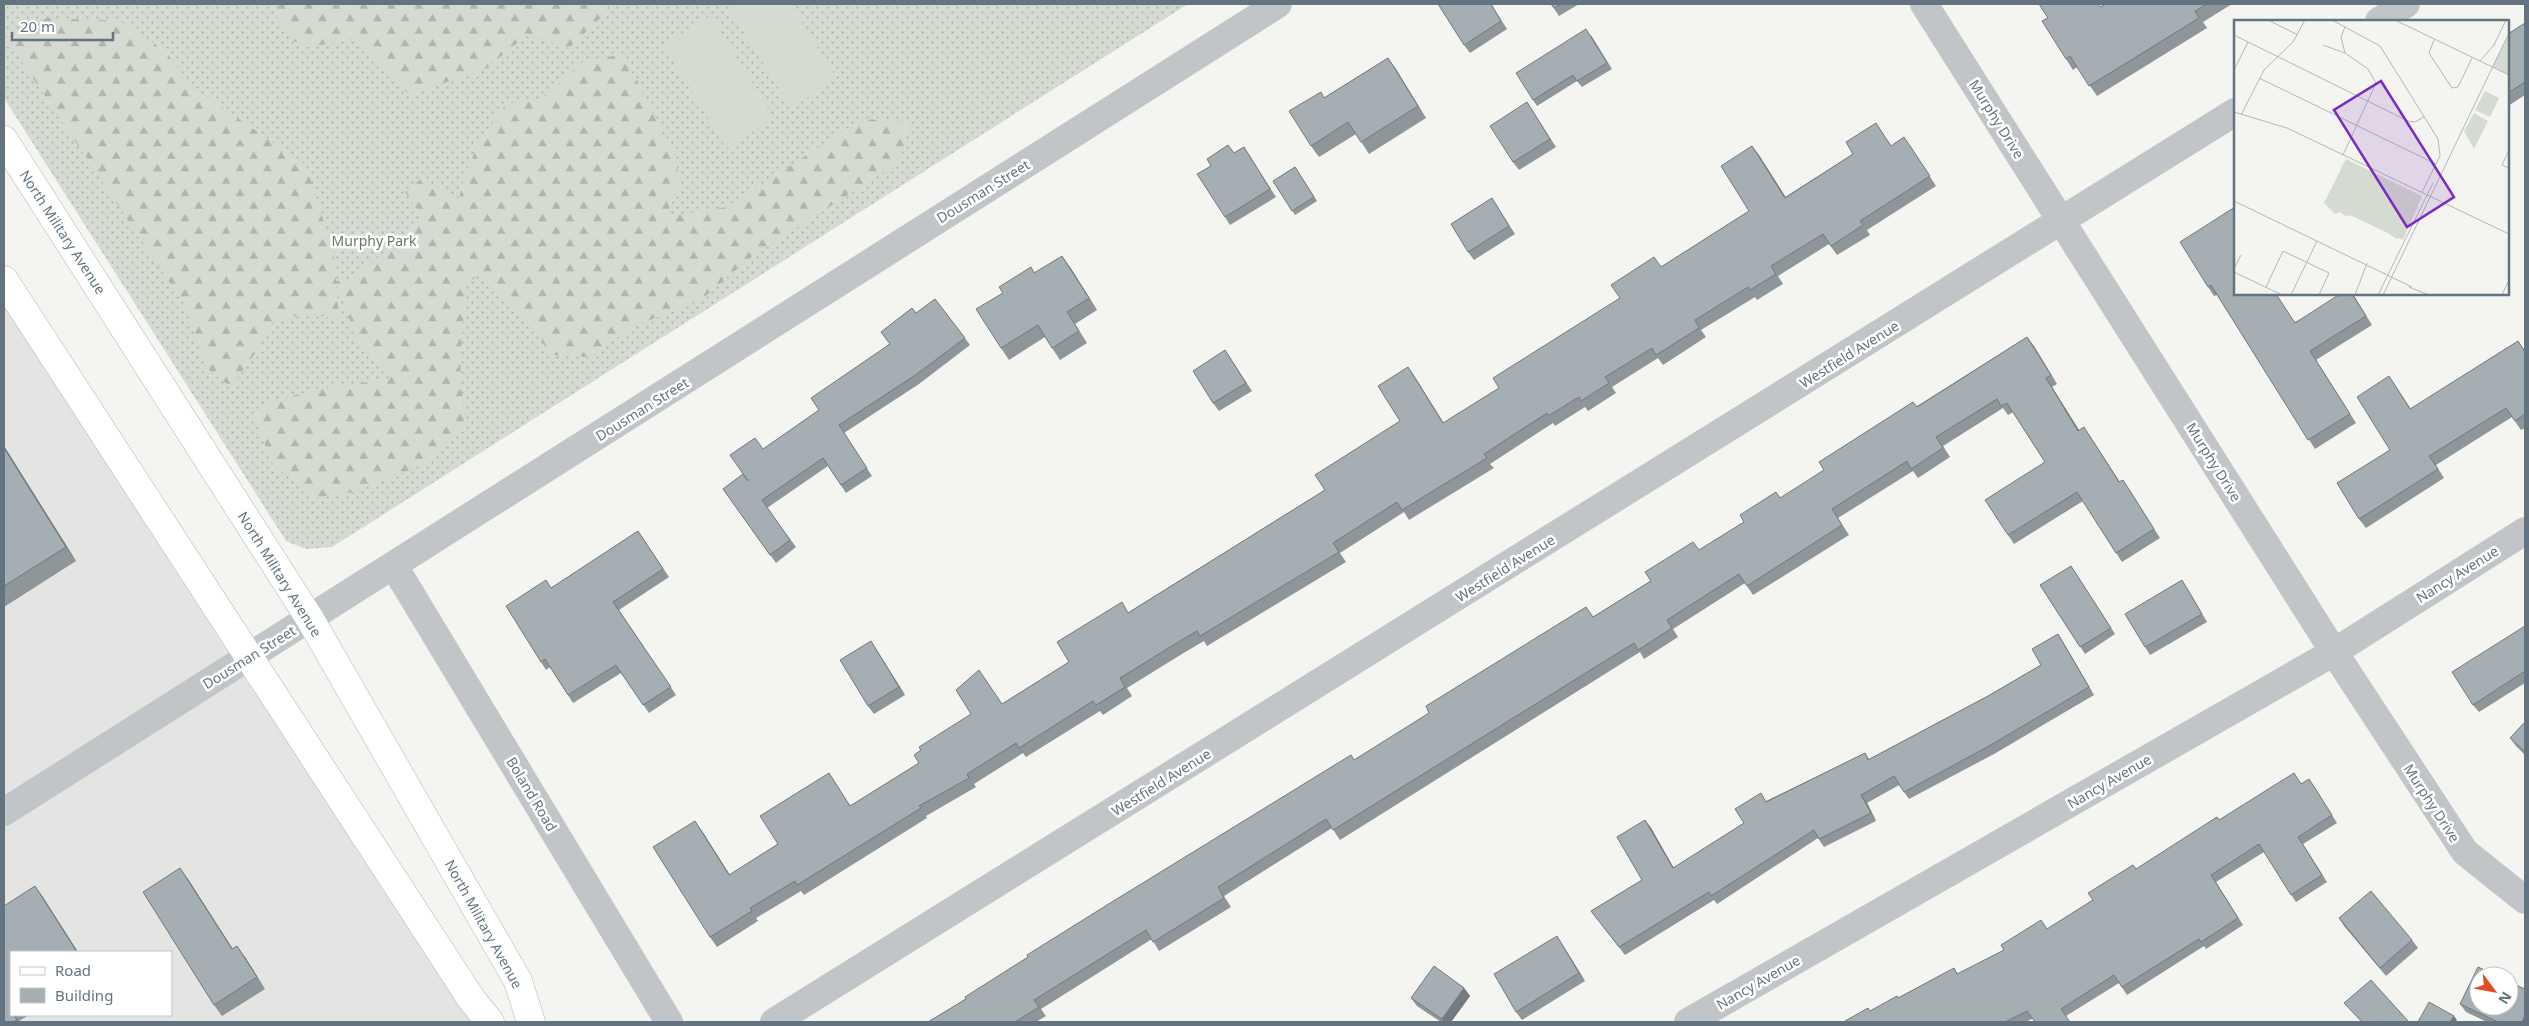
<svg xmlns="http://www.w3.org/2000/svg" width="2529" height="1026" font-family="'Noto Sans',sans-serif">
  <defs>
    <pattern id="grass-dots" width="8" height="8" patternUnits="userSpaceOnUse" patternTransform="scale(1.25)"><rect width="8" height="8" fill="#d5dbd1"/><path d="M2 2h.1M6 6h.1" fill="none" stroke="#b0b6af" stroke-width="1.8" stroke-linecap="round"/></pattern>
    <pattern id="forest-firs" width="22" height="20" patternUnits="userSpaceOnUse" patternTransform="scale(1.25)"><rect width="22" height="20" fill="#d5dbd1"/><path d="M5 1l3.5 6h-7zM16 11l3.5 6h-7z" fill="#b0b6af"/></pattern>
  </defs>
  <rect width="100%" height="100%" fill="#f4f4f0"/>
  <path fill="#e4e5e3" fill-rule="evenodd" d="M4,280l486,742h-486zM11,952h160v63h-160z"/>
  <path fill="url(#grass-dots)" d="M4,4h1184l-856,543 -26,2 -20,-8 -282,-443z"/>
  <g fill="url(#forest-firs)">
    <path d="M279,4h328l3,5 -41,39 -42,-13 -42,34 -76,26 -51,-56 -50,8 -17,-7 -14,-20z"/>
    <path d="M47,18l73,3 44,29 31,39 111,76 27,86 3,30 14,-1 74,-60 -19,-28 17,-14 37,21 5,-22 16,-37 27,-37 34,-4 43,-38 36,-6 17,25 18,38 18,30 7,35 -14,34 61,-10 135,-88 48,3 -11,40 -149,96 -49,42 -69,27 -43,30 -38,-2 -22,-33 -51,-47 -12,10 -6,76 5,67 -42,37 -70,27 -36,6 -44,-33 -19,-48 17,-15 46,-13 74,-10 -33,-37 -22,-59 3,36 -33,-6 -35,10 -13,26 -27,38 -25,-19 -20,-61 -180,-269z"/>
  </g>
  <g fill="#d5dbd1">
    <path d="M732,4h59l46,75 -46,29 -63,-101z"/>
    <path d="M711,16l63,102 -48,30 -63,-103z"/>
  </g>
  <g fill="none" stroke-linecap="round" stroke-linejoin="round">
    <defs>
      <g id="secondary">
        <path d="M4,140l306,479 208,362 13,41"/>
        <path d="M4,280l468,720 18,22"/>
      </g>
    </defs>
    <use href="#secondary" stroke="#b1b7ba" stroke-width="29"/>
    <g stroke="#c1c5c8" stroke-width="28">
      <path d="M1924,4l410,648 131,200 60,48"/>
      <path d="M2379,21l27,-17"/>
      <path d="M394,566l275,456"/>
      <path d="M774,1022l1461,-910"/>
      <path d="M1688,1022l646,-370 191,-121"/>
    </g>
    <path stroke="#c1c5c8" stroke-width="28" d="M4,812l1274,-808"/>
    <use href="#secondary" stroke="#fff" stroke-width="28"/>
  </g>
  <g fill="#8e9699">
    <path d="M1491,4l16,25 -37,24 -6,-8z"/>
    <path d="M1551,4h28l-20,12z"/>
    <path d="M2106,4h126l-29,18 4,6 -110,68 -20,-29 -4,3 -7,-11 35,-52z"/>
    <path d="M2525,23v72l-17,11v-72z"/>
    <path d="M1591,35l21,34 -30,18 -5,-6 -40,25 -4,-6z"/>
    <path d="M1388,58l38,60 -57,36 -13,-20 -37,23 -8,-11 14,-49z"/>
    <path d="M1527,102l29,45 -37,23 -6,-8z"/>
    <path d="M1876,123l15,23 20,1 25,39 -69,44 3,5 -33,20 -8,-11 -51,32 5,8 -26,16 -2,-3 -54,33 5,7 -43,28 -5,-7 -46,29 4,6 -28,18 -3,-4 -30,19 -2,-3 -63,41 4,4 -85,52 -5,-8 -64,41 6,9 -139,84 -3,-5 -22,13 -55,34 5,8 -29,19 -3,-4 -74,46 -3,-4 -49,31 2,3 -50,29 1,2 -123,77 -3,-4 -45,27 2,3 -41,26 -7,-10 -8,-106 28,44 48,-31 51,-71 21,33 69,-43 83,-59 67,-42 60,-50 196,-122 75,-69 8,-54 35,56 56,-35 162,-121 88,-56 3,-65 33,51 68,-43z"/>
    <path d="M1244,147l32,50 -46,28 -5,-8 9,-64z"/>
    <path d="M1295,167l22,34 -22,14 -22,-34z"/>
    <path d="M1492,198l23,36 -41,26 -6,-8z"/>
    <path d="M2235,207v87l60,28 58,-28 19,31 -56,35 40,63 -41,26 -98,-154 -3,1 -6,-9z"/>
    <path d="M1031,267l3,5 36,-5 27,43 -22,14 12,19 -27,17 -15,-23 -36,23 -8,-12 2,-55z"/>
    <path d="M916,313l49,25 5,7 -51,39 -75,49 28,43 -26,17 -18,-27 -61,42 29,39 -20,16 -53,-74 20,-15 76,-64 70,-66z"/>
    <path d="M2027,337l30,47 -5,3 27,43 11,6 30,46 9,7 31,49 -38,24 -39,-61 -69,43 -6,-9 37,-73 -32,-50 -5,3 -5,-7 -60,38 7,11 -32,21 -5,-7 -75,47 11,17 -96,60 -8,-12 -72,46 5,8 -34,22 -4,-7 -300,188 -8,-12 -108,68 7,11 -72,44 -7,-12 -111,70 5,7 -10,6h-108l426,-262 239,-143 151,-95 80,-52 93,-64z"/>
    <path d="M2518,341l7,10v77l-4,2 -9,-13 -76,48 8,13 -78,50 -7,-9 31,-69 -1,-74 22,33z"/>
    <path d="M1225,350l27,41 -33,20 -6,-8z"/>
    <path d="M4,446l72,115 -72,46z"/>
    <path d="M638,531l31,46 -50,33 57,85 -27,18 -28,-40 -48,30 -23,-36 -4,3 -5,-8 11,-74z"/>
    <path d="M2075,572l40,62 -30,20 -45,-69z"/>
    <path d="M2187,588l20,34 -57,33 -5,-8z"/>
    <path d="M2525,626v57l-46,29 -6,-7z"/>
    <path d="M871,641l34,54 -31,19 -6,-8z"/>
    <path d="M2063,642l31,53 -100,59 -85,45 -10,-14 -32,18 9,18 -52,26 -6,-9 -101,66 -3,-4 -89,55 -34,-44 51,-31 3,-60 6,8 23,40 70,-45 22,-22 99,-48 4,6 119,-63 53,-31z"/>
    <path d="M2525,722v33l-9,-9 -6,-8z"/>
    <path d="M2301,784l13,2 23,37 -34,21 24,38 -31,20 -32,-50 -48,30 27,43 -37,24 -2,-3 -77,49 -8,-12 -53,33 -34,3 -7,3h-179l52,-24 56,-30 4,6 89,-45 46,-29 43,-31 83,-49z"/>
    <path d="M188,879l44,70 13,8 20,32 -43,27 -8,-11z"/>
    <path d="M35,886l43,66h-67v63h18l-10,6 1,1h-16v-116z"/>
    <path d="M2339,918l73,22 6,8 -32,28 -42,-50z"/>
    <path d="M1562,944l23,37 -63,39 -6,-8z"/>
    <path d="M1464,988l6,8 -19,26h-10l-24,-16 -6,-8z"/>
    <path d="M2460,1004l65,18h-38l-21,-10z"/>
  </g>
  <g fill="#747a7d">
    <path d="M1388,58l8,11 30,49 -8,-12z"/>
    <path d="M1752,146l7,9 33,52 -7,-9z"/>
    <path d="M1062,256l8,11 27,43 -8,-12z"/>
    <path d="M2027,337l7,9 23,38 -6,-9z"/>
    <path d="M1408,367l7,10 35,56 -7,-10z"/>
    <path d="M2046,378l6,9 33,53 -7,-9z"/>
    <path d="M4,446l72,115 -10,-14 -62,-99z"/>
    <path d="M2058,634l5,8 31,53 -5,-8z"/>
    <path d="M871,641l5,8 29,46 -6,-8z"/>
    <path d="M1861,795l6,8 9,18 -5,-8z"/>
    <path d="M1645,820l6,8 27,48 -5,-8z"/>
    <path d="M695,821l7,10 34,54 -7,-10z"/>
    <path d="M180,868l8,11 52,81 -8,-11z"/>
    <path d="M35,886l8,11 35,55h-1z"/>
    <path d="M1557,936l5,8 23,37 -6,-8z"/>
    <path d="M237,946l8,11 20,32 -8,-12z"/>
    <path d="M1464,988l6,8 -19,26h-7l-2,-3z"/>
    <path d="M2525,1015v7h-3z"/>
    <path d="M2454,1016l3,4 -2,2h-5z"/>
  </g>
  <g fill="#a5aeb2" stroke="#747a7d">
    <path d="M1438,4h53l10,17 -37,24z"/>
    <path d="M1551,4h10l-7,4z"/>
    <path d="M2039,4h59l2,3 6,-3h101l-12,7 4,7 -110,68 -19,-30 -4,3 -24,-38 6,-3z"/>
    <path d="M2525,23v59l-17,11v-59z"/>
    <path d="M1586,29l21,34 -30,18 -4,-6 -40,25 -17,-27z"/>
    <path d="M1388,58l30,48 -57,36 -13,-20 -37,24 -22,-35 32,-19 3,6z"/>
    <path d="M1527,102l23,37 -37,23 -23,-36z"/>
    <path d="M1876,123l15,23 13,-9 26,39 -70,45 3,4 -32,21 -8,-12 -52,32 5,8 -26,16 -2,-3 -53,33 4,8 -43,27 -4,-7 -47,29 4,6 -28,18 -2,-4 -31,19 -1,-3 -63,41 3,4 -85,52 -5,-8 -64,41 6,9 -139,84 -3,-5 -22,13 -55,34 5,9 -29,18 -3,-4 -74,47 -3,-5 -49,31 2,4 -50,28 2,2 -124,77 -2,-4 -45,27 2,3 -42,26 -57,-90 42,-26 34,54 49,-31 -18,-28 69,-43 21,33 69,-43 -5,-8 7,-5 -2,-3 52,-33 -15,-24 23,-20 23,34 67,-42 -12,-20 65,-40 6,11 197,-123 -10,-15 85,-54 -22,-35 30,-19 35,56 56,-35 -6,-10 127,-80 -9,-13 43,-28 7,10 88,-56 -28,-45 31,-20 33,52 68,-44 -7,-12z"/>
    <path d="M1228,145l6,8 10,-6 26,42 -45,28 -28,-43 14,-8 -4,-7z"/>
    <path d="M1295,167l19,30 -22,14 -19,-30z"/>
    <path d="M1492,198l17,28 -41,26 -17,-28z"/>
    <path d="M2235,207v87h41l19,29 45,-29h12l14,22 -56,35 40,63 -42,26 -97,-155 -3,2 -28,-45z"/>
    <path d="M1062,256l27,42 -22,14 12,19 -27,17 -14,-23 -37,23 -25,-39 27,-16 -4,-6 32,-20 3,6z"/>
    <path d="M935,299l30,39 -51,38 -75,49 28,43 -26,17 -18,-27 -61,42 28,40 -20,15 -47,-66 20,-15 5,7 -18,-26 25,-17 8,11 56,-39 -8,-12 79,-54 -9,-12 31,-24 4,5z"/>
    <path d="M2027,337l24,38 -5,3 32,53 6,-4 35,55 4,-2 31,49 -38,24 -39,-61 -69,43 -23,-35 60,-38 -38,-59 -6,3 -4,-7 -61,38 7,11 -32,21 -4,-8 -75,48 10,16 -95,61 -8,-12 -72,46 5,8 -34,22 -4,-7 -301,187 -7,-11 -108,68 6,11 -71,44 -7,-12 -112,70 5,7 -24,15h-87l38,-23 -1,-2 63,-40 -1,-2 80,-50 244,-150 3,5 75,-47 -3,-7 160,-99 7,10 58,-36 -6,-9 48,-30 6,8 45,-28 -4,-7 36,-23 4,6 44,-28 -5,-8 94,-60 4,5z"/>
    <path d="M2518,341l7,11v62l-10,7 -9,-13 -77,48 9,13 -79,50 -22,-36 53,-33 -33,-53 32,-21 21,33z"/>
    <path d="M1225,350l21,33 -33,20 -20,-32z"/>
    <path d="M4,448l62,99 -62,39z"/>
    <path d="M638,531l25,38 -50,33 58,85 -28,18 -27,-40 -48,30 -23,-36 -4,3 -35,-56 40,-26 5,8z"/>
    <path d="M2071,566l40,62 -31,19 -40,-62z"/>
    <path d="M2182,580l20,34 -57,33 -20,-33z"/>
    <path d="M2525,626v45l-52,34 -21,-33z"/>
    <path d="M2058,634l31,53 -100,59 -85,46 -10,-16 -33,19 10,18 -52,26 -5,-9 -103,66 -2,-4 -90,55 -28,-36 51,-31 -25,-43 28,-17 28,48 71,-45 -9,-14 26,-16 5,9 99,-49 3,7 120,-64 53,-31 -9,-16z"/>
    <path d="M871,641l28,46 -31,19 -28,-46z"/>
    <path d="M2525,722v30l-15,-14z"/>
    <path d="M2294,773l7,11 8,-5 23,36 -34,22 24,38 -31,20 -32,-51 -48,31 27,43 -37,24 -2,-3 -77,48 -8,-12 -53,34 9,13h-35l-8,-11 -22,11h-159l-1,-1 23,-13 2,3 27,-15 1,2 56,-30 3,6 47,-24 -3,-5 40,-25 6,9 46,-29 -5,-7 45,-28 3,4 81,-52 2,3z"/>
    <path d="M180,868l52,81 5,-3 20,31 -43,28 -71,-113z"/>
    <path d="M35,886l42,66h-66v63h3l3,5 -4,2h-9v-116z"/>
    <path d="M2371,891l41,49 -32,28 -41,-50z"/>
    <path d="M1557,936l22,37 -63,39 -22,-38z"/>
    <path d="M1434,966l30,22 -22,31 -31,-21z"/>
    <path d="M2478,967l19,9h-18v30h30v-24l16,7v26l-3,7h-24l-38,-18z"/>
    <path d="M2371,980l38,42h-29l-2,-1 -1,1h-15l-18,-19z"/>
    <path d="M2429,1002l25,14 -4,6h-32z"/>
  </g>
  <g text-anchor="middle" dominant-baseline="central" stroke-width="5" stroke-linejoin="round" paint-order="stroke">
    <g font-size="14" fill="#637480" stroke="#fff">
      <text transform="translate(1997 119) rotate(58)">Murphy Drive</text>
      <text transform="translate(983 191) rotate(-32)">Dousman Street</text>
      <text transform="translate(63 232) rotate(57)">North Military Avenue</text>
      <text transform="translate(1849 354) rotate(-32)">Westfield Avenue</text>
      <text transform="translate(642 409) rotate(-32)">Dousman Street</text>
      <text transform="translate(2214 462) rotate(58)">Murphy Drive</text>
      <text transform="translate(1505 568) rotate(-32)">Westfield Avenue</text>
      <text transform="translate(280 574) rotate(58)">North Military Avenue</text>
      <text transform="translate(2457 574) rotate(-32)">Nancy Avenue</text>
      <text transform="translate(249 657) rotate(-32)">Dousman Street</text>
      <text transform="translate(2109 781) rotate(-30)">Nancy Avenue</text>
      <text transform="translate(1161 782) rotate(-32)">Westfield Avenue</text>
      <text transform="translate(532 794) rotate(59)">Boland Road</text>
      <text transform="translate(2432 803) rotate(57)">Murphy Drive</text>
      <text transform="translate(484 924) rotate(61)">North Military Avenue</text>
      <text transform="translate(1758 982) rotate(-30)">Nancy Avenue</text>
    </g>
    <g font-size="14" fill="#677862" stroke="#fff">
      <text x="374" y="240">Murphy Park</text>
    </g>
  </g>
  <g transform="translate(2234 20)">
    <rect width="275" height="275" fill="#f4f4f0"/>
    <path d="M275,13v42l-17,-8zM251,71l14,7 -9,19 -15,-7zM240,93l14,8 -14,28 -10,-18zM112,139l76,37 -19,44 -79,-37z" fill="#d5dbd1"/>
    <path d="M113,142l12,4 -3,6 9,8 -5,13 -3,-1 1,6 -6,10 1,7 -8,1 -5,-4 -5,2 -11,-11 5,-8 8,-5 5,-25zM152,161l20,8v8l7,-4 8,5 -2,5 -6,-5 -2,3 7,6 -10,18 -4,-7 6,-15 -17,-5 4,-9zM151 188a7 7 0 1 1 14 0a7 7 0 1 1-14 0ZM166,197l3,19 -6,3 -8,-5z" fill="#d5dbd1"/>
    <path d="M127,179l18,3 -5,10 -16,4zM155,193l6,3 -6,14 -17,-6 8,-9z" fill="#d5dbd1"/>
    <path fill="none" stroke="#b1b9bc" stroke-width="1" d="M34,0l30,15M98,0l48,26 58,93 2,17 -18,36M161,0l114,55M0,15l174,86 7,1 9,-5M200,20l-5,13 23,35 6,-1 14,-29M89,25l22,8M246,41l14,-16 12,-25M0,50l14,-28M25,58l177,86M0,92l53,16 222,106M7,95l23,-45 29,-28 12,-22M275,130l-7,15 7,3M109,135l33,-72 -8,-14 -23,-16 -4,-16 4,-10M0,181l178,86M0,249l7,-14M0,252l48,23M32,267l17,-36 46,22 -10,22M175,267l20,8M57,275l26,-54M121,275l12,-32M144,275l55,-112M149,275l126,-262M268,275l7,-15"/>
    <path fill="#7b2cbf" fill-opacity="0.15" stroke="#7b2cbf" stroke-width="2.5" d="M147,61l73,116 -47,30 -73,-117z"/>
    <rect width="275" height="275" fill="none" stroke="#637480" stroke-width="2.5"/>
  </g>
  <rect width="2529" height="1026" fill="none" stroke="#637480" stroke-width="10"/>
  <rect x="10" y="951" width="162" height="65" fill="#ffffff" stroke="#c1c7cc"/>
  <rect x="20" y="967" width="25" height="8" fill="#ffffff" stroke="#c1c7cc"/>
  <text x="55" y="976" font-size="15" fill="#637480">Road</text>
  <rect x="20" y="988" width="25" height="15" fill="#a5aeb2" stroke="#c1c7cc"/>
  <text x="55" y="1001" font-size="15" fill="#637480">Building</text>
  <g transform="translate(2494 991) rotate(122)"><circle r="24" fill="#ffffff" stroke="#c1c7cc"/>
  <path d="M0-4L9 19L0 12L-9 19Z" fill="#df4d25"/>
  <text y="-8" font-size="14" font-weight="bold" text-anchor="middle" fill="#637480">N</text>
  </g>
  <path d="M12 32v8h101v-8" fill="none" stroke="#637480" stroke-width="2.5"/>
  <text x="20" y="32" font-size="15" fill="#637480" stroke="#ffffff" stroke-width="4" paint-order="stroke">20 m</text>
</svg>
